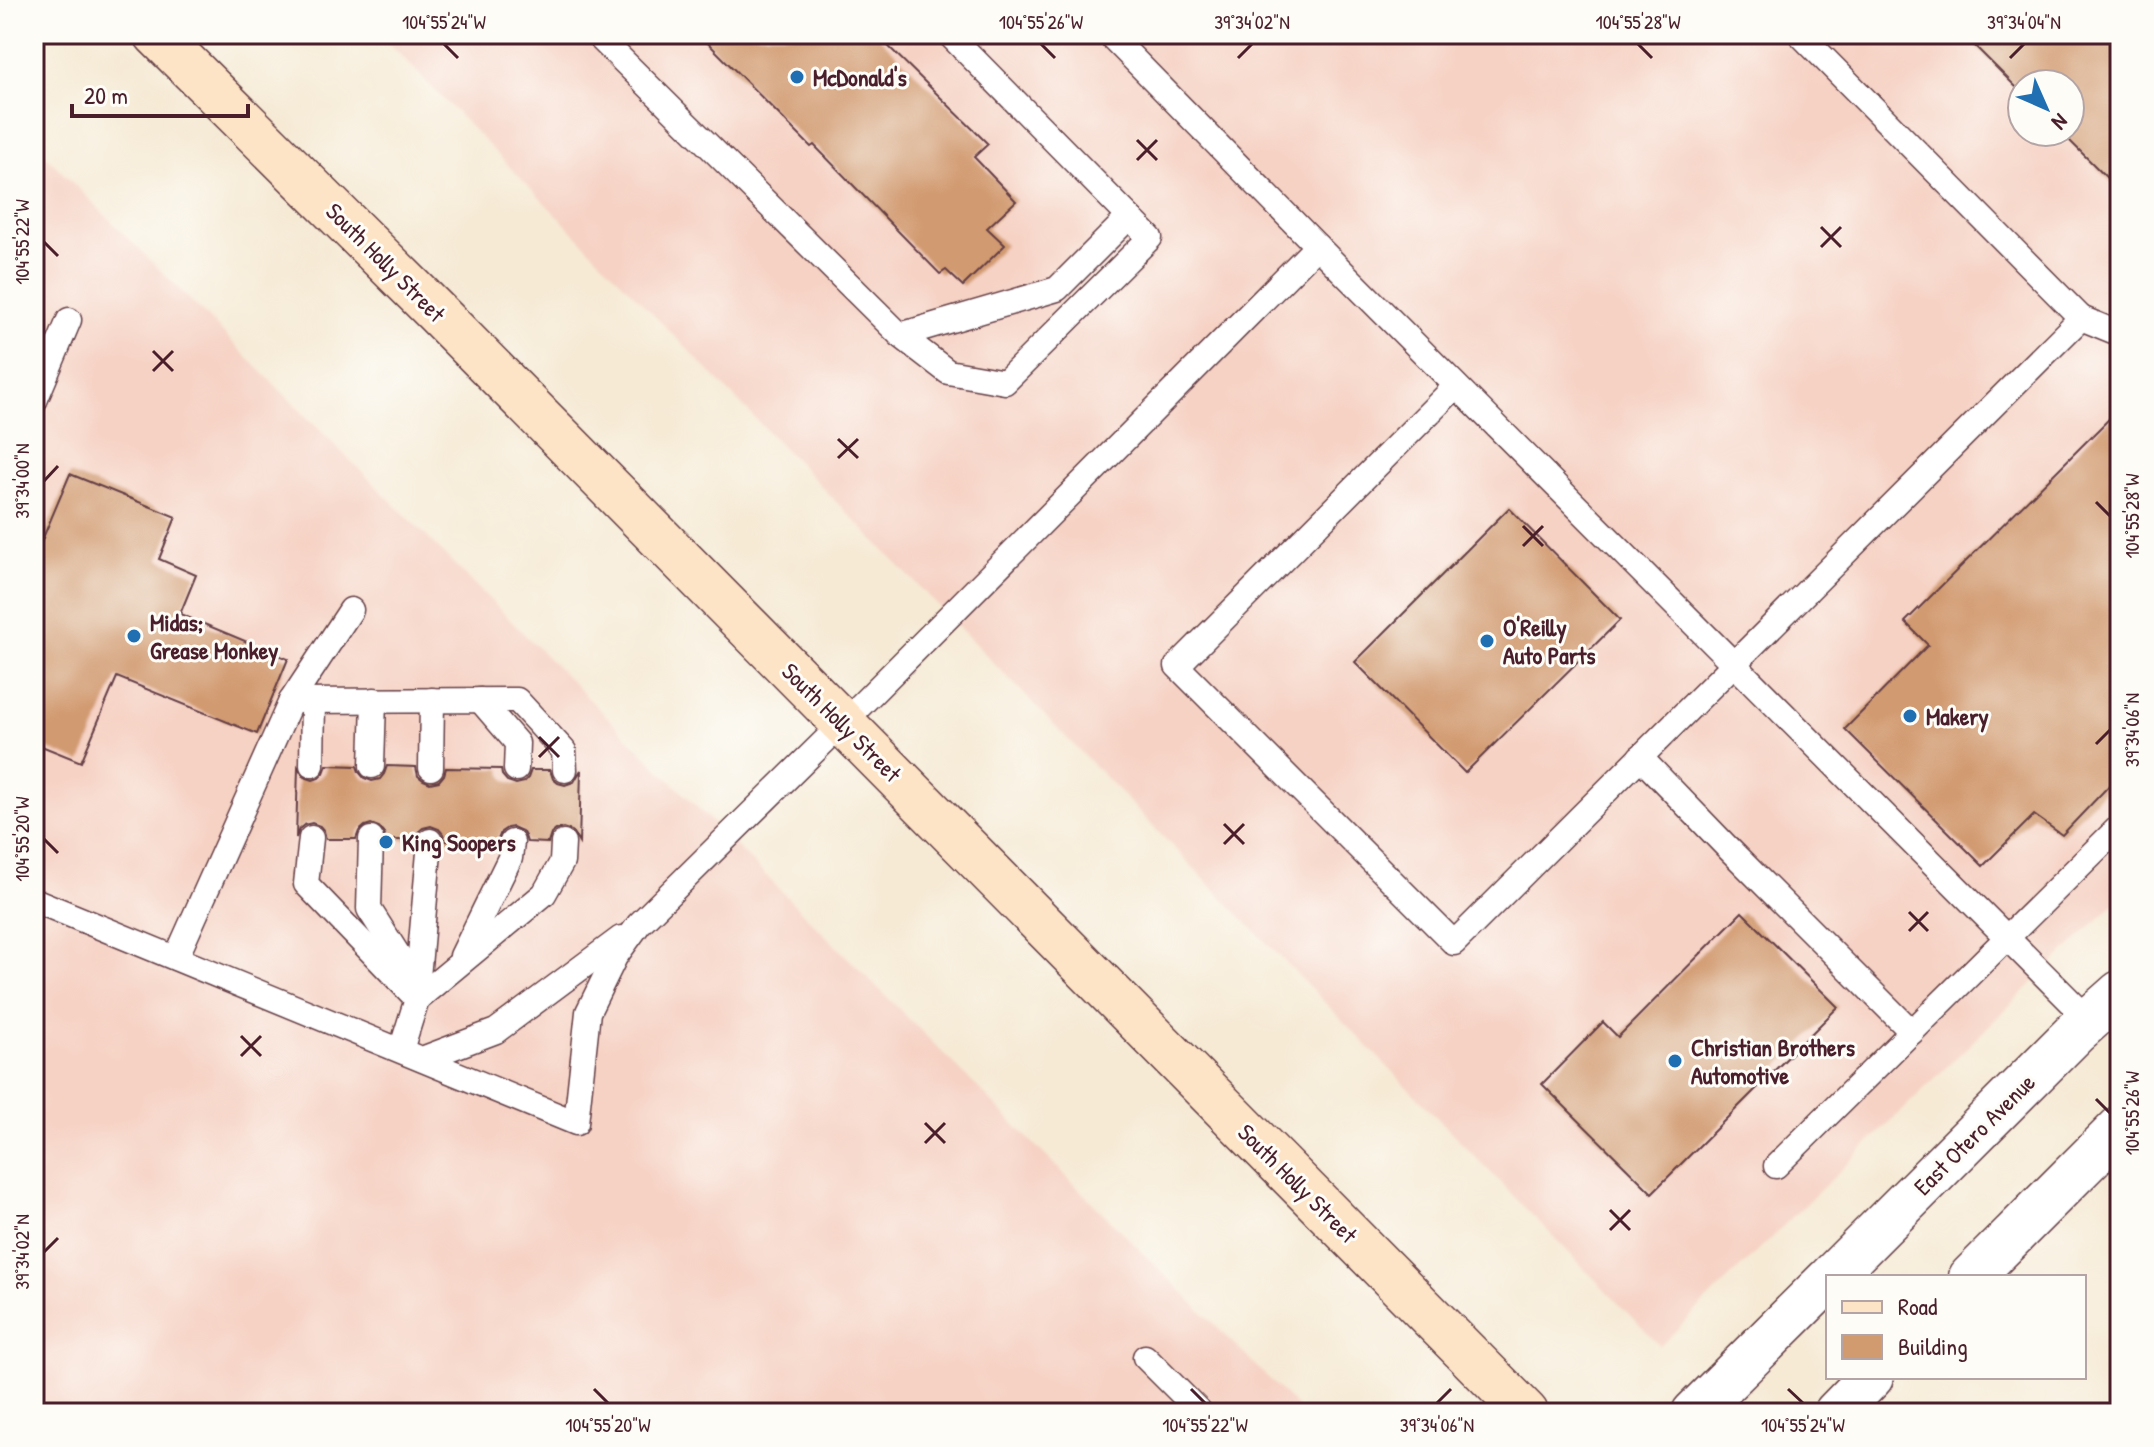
<svg xmlns="http://www.w3.org/2000/svg" width="2154" height="1447" font-family="'Patrick Hand',sans-serif">
  <rect width="100%" height="100%" fill="#fdfcf7"/>
  <filter id="ink" filterUnits="userSpaceOnUse"><feTurbulence type="fractalNoise" baseFrequency=".0125" numOctaves="2"/><feDisplacementMap in="SourceGraphic" scale="16" xChannelSelector="R" yChannelSelector="G"/><feConvolveMatrix kernelMatrix="1 2 1 2 8 2 1 2 1" color-interpolation-filters="sRGB"/></filter>
  <filter id="wash" filterUnits="userSpaceOnUse"><feTurbulence type="fractalNoise" baseFrequency=".006" numOctaves="4" result="noise"/><feDisplacementMap in="SourceGraphic" scale="32" xChannelSelector="R" yChannelSelector="G"/><feGaussianBlur stdDeviation="1.8" result="paint"/><feColorMatrix in="noise" values="0 0 0 0 0 0 0 0 0 0 0 0 0 0 0 0 0 1.4 0 .05"/><feComposite in="paint" operator="in"/></filter>
  <g filter="url(#wash)">
    <rect width="100%" height="100%" fill="#f6ead5"/>
    <g fill="#f6d2c4" fill-rule="evenodd">
      <path d="M380,34h1740v864l-460,448zM2022,84h48v48h-48z"/>
      <path d="M34,144l1269,1269h-1269z"/>
    </g>
    <g id="blocks">
      <g fill="#d19a6f">
        <path d="M699,34h177l112,110 -14,13 42,44 -29,27 18,17 -42,41 -17,-16 -6,4 -126,-129 -3,2z"/>
        <path d="M1963,34h157v157l-59,-59h9v-48h-48v9z"/>
        <path d="M2120,408v366l-58,61 -28,-20 -51,51 -138,-137 83,-84 -23,-23z"/>
        <path d="M70,474l106,43 -17,42 37,16 -16,39 108,45 -31,75 -140,-57 -36,85 -47,-19v-184z"/>
        <path d="M1509,508l111,112 -155,153 -110,-111z"/>
        <path d="M327,765l30,1 2,6 5,6 8,3 8,-2 4,-5 3,-8 29,1 2,9 5,4 7,3 9,-2 5,-6 2,-7 55,1 1,6 5,6 9,3 8,-2 4,-4 3,-8h19l3,9 5,4 7,2 9,-3 7,-12 -2,73 -7,-12 -9,-3 -7,2 -5,4 -3,9 -21,-1 -2,-6 -3,-5 -9,-4 -6,1 -6,4 -4,10 -52,-1 -2,-7 -4,-5 -8,-3 -8,2 -5,4 -3,8h-29l-2,-7 -5,-6 -8,-3 -6,2 -6,5 -3,8h-30l-2,-8 -4,-5 -8,-3 -8,2 -5,4 -3,9 2,-71 6,10 9,3 6,-2 5,-5z"/>
        <path d="M1742,912l96,95 -186,186 -110,-109 61,-62 15,15z"/>
      </g>
    </g>
  </g>
  <g filter="url(#ink)">
    <use href="#blocks" fill-opacity="0" stroke="#643d44" stroke-width="2"/>
    <g fill="none" stroke-linecap="round" stroke-linejoin="round">
      <defs>
        <g id="lane">
          <path d="M596,34l304,301 48,37 57,10 145,-144 -201,-204"/>
          <path d="M1109,34l208,212 772,774"/>
          <path d="M1800,34l281,284"/>
          <path d="M900,335l157,-46 72,-72"/>
          <path d="M1456,386l-279,280 277,277 627,-625 39,16"/>
          <path d="M34,403l35,-83"/>
          <path d="M480,700l37,43 -1,26"/>
          <path d="M291,701l226,-1 47,51 1,19"/>
          <path d="M1640,757l85,88 187,187"/>
          <path d="M312,765l1,-64"/>
          <path d="M372,766l2,-66"/>
          <path d="M431,768l1,-68"/>
          <path d="M311,838l-5,46 111,115"/>
          <path d="M371,839l-2,70 47,74"/>
          <path d="M34,900l542,223 12,-111 27,-55 24,-33 204,-201 474,-477"/>
          <path d="M462,956l48,-98 2,-16"/>
          <path d="M176,958l115,-257 60,-91"/>
          <path d="M417,989l13,-148"/>
          <path d="M401,1050l16,-51 127,-105 18,-32 1,-19"/>
          <path d="M422,1059l74,-28 125,-93"/>
          <path d="M1776,1166l344,-340"/>
          <path d="M1145,1357l56,56"/>
        </g>
        <g id="street">
          <path d="M1831,1277l245,-245 44,-39"/>
          <path d="M1971,1277l149,-149"/>
          <path d="M1694,1413l134,-133"/>
          <path d="M1836,1413l35,-36"/>
        </g>
        <path id="secondary" d="M156,34l279,277 1091,1102"/>
      </defs>
      <use href="#lane" stroke="#643d44" stroke-width="27"/>
      <use href="#street" stroke="#643d44" stroke-width="47"/>
      <use href="#secondary" stroke="#643d44" stroke-width="47"/>
      <use href="#lane" stroke="#fff" stroke-width="24"/>
      <use href="#street" stroke="#fff" stroke-width="44"/>
      <use href="#secondary" stroke="#fee4c6" stroke-width="44"/>
    </g>
  </g>
  <path fill="none" stroke="#4a1f2b" stroke-width="3" d="M444,44l14,14M1041,44l14,14M1638,44l14,14M1238,58l14,-14M2010,58l14,-14M1137,140l20,20M1137,160l20,-20M1821,227l20,20M44,242l14,14M1821,247l20,-20M153,351l20,20M153,371l20,-20M838,439l20,19M838,458l20,-19M44,481l14,-15M2096,502l14,14M1523,526l20,20M1523,546l20,-20M539,737l20,20M2096,744l14,-14M539,757l20,-20M1224,824l20,20M44,839l14,14M1224,844l20,-20M1909,912l19,19M1909,931l19,-19M241,1036l20,20M241,1056l20,-20M2096,1099l14,14M925,1123l20,20M925,1143l20,-20M1610,1210l20,20M1610,1230l20,-20M44,1252l14,-14M594,1389l14,14M1191,1389l14,14M1788,1389l15,14M1437,1403l14,-14"/>
  <g fill="#1f6fb2" stroke="#fdfcf7" stroke-width="3">
    <circle cx="797" cy="77" r="8"/>
    <circle cx="134" cy="636" r="8"/>
    <circle cx="1487" cy="641" r="8"/>
    <circle cx="1910" cy="716" r="8"/>
    <circle cx="386" cy="842" r="8"/>
    <circle cx="1675" cy="1061" r="8"/>
  </g>
  <g text-anchor="middle" dominant-baseline="central" stroke-width="6" stroke-linejoin="round" paint-order="stroke">
    <g font-size="24" font-weight="bold" fill="#4a1f2b" stroke="#fdfcf7" text-anchor="start">
      <text x="813" y="77">McDonald's</text>
      <text x="150" y="622">Midas;<tspan x="150" dy="28">Grease Monkey</tspan></text>
      <text x="1503" y="627">O'Reilly<tspan x="1503" dy="28">Auto Parts</tspan></text>
      <text x="1926" y="716">Makery</text>
      <text x="402" y="842">King Soopers</text>
      <text x="1691" y="1047">Christian Brothers<tspan x="1691" dy="28">Automotive</tspan></text>
    </g>
    <g font-size="24" fill="#4a1f2b" stroke="#fdfcf7">
      <text transform="translate(386 262) rotate(45)">South Holly Street</text>
      <text transform="translate(842 722) rotate(45)">South Holly Street</text>
      <text transform="translate(1974 1134) rotate(-45)">East Otero Avenue</text>
      <text transform="translate(1298 1183) rotate(45)">South Holly Street</text>
    </g>
  </g>
  <rect width="2154" height="1447" fill="none" stroke="#fdfcf7" stroke-width="88"/>
  <rect x="1826" y="1275" width="260" height="104" fill="#fdfcf7" stroke="#b5a4a5" stroke-width="2"/>
  <rect x="1842" y="1301" width="40" height="12" fill="#fee4c6" stroke="#b5a4a5" stroke-width="2"/>
  <text x="1898" y="1315" font-size="24" fill="#4a1f2b">Road</text>
  <rect x="1842" y="1335" width="40" height="24" fill="#d19a6f" stroke="#b5a4a5" stroke-width="2"/>
  <text x="1898" y="1355" font-size="24" fill="#4a1f2b">Building</text>
  <g transform="translate(2046 108) rotate(135)"><circle r="38" fill="#fdfcf7" stroke="#b5a4a5" stroke-width="2"/>
  <path d="M0-6L14 30L0 20L-14 30Z" fill="#1f6fb2"/>
  <text y="-12" font-size="22" font-weight="bold" text-anchor="middle" fill="#4a1f2b">N</text>
  </g>
  <path d="M72 104v12h176v-12" fill="none" stroke="#4a1f2b" stroke-width="4"/>
  <text x="84" y="104" font-size="24" fill="#4a1f2b" stroke="#fdfcf7" stroke-width="6" paint-order="stroke">20 m</text>
  <rect x="44" y="44" width="2066" height="1359" fill="none" stroke="#4a1f2b" stroke-width="3"/>
  <g font-size="20" text-anchor="middle" fill="#4a1f2b">
    <text x="444" y="29">104°55'24"W</text>
    <text x="1041" y="29">104°55'26"W</text>
    <text x="1252" y="29">39°34'02"N</text>
    <text x="1638" y="29">104°55'28"W</text>
    <text x="2024" y="29">39°34'04"N</text>
    <text transform="translate(22 242) rotate(-90)" y="7">104°55'22"W</text>
    <text transform="translate(22 481) rotate(-90)" y="7">39°34'00"N</text>
    <text transform="translate(2132 516) rotate(-90)" y="7">104°55'28"W</text>
    <text transform="translate(2132 730) rotate(-90)" y="7">39°34'06"N</text>
    <text transform="translate(22 839) rotate(-90)" y="7">104°55'20"W</text>
    <text transform="translate(2132 1113) rotate(-90)" y="7">104°55'26"W</text>
    <text transform="translate(22 1252) rotate(-90)" y="7">39°34'02"N</text>
    <text x="608" y="1432">104°55'20"W</text>
    <text x="1205" y="1432">104°55'22"W</text>
    <text x="1437" y="1432">39°34'06"N</text>
    <text x="1803" y="1432">104°55'24"W</text>
  </g>
</svg>
